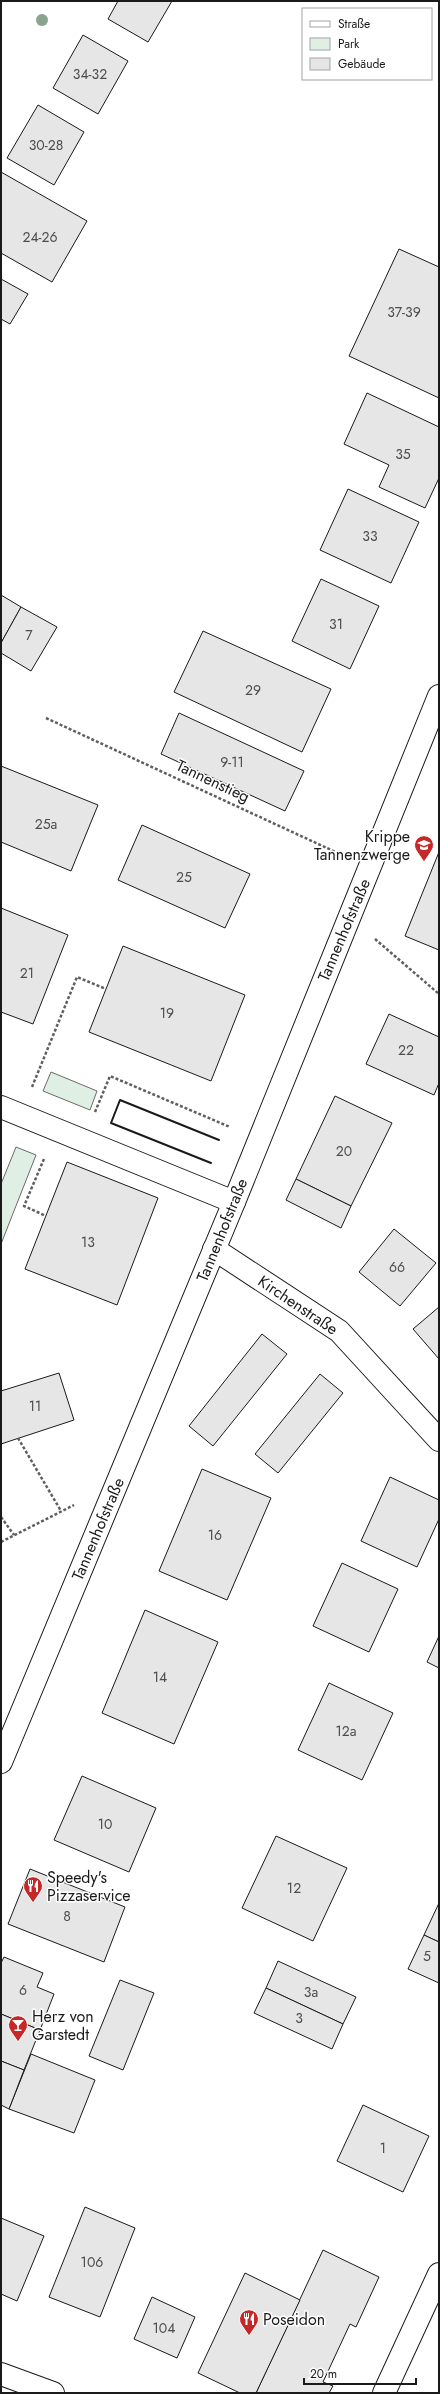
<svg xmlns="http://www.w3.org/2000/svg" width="440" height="2394" font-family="Jost,sans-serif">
  <rect width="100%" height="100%" fill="#fff"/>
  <g fill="#e0efe3" stroke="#6a6a6a">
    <path d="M51,1072l46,19 -7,19 -47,-19z"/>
    <path d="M16,1147l20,8 -35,89v-60z"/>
  </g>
  <g fill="#e6e6e6" stroke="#1a1a1a">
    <path d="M118,1h54l-24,41 -40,-23z"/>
    <path d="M83,35l45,26 -30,53 -45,-26z"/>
    <path d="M38,105l46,27 -30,53 -47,-27z"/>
    <path d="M1,172l86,49 -35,61 -51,-29z"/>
    <path d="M399,249l40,18v131l-90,-42z"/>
    <path d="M1,279l27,15 -18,30 -9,-5z"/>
    <path d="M367,393l72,34v51l-14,30 -46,-21 10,-22 -45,-21z"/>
    <path d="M348,489l71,33 -28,61 -71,-33z"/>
    <path d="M321,579l58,27 -29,63 -58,-28z"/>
    <path d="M1,595l20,12 -20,36z"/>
    <path d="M21,607l36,20 -26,44 -30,-18v-10z"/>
    <path d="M203,631l128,58 -29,63 -128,-60z"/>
    <path d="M179,713l125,58 -19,40 -124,-57z"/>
    <path d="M1,766l97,39 -27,66 -70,-29z"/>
    <path d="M142,825l108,49 -25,54 -107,-48z"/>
    <path d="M439,852v98l-34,-14z"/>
    <path d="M1,908l67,27 -35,89 -32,-12z"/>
    <path d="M123,946l122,49 -34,86 -122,-49z"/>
    <path d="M389,1014l50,23v46l-5,12 -68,-31z"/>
    <path d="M335,1096l57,27 -41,83 -55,-27z"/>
    <path d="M67,1162l91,36 -41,107 -92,-36z"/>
    <path d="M296,1179l55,27 -10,22 -55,-28z"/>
    <path d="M394,1229l42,34 -36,43 -41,-34z"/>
    <path d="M439,1307v52l-26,-30z"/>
    <path d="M262,1334l25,20 -74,92 -24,-20z"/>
    <path d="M59,1373l15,47 -73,24v-53z"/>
    <path d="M320,1374l23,19 -65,80 -23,-19z"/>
    <path d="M202,1469l69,29 -44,102 -68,-29z"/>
    <path d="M390,1477l49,23v19l-22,48 -56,-26z"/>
    <path d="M342,1563l56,26 -29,63 -56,-26z"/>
    <path d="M145,1610l73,32 -44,102 -72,-31z"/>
    <path d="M439,1636v32l-12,-6z"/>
    <path d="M329,1683l64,30 -31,67 -64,-30z"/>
    <path d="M82,1776l74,32 -27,64 -75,-32z"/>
    <path d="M276,1836l71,32 -34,73 -71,-33z"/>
    <path d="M30,1869l95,38 -21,55 -96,-38z"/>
    <path d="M439,1903v39l-15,-7z"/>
    <path d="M424,1935l15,7v41l-31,-14z"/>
    <path d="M4,1957l39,16 -6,14 17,7 -14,36 -39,-16v-51z"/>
    <path d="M278,1961l78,36 -13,27 -77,-36z"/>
    <path d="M120,1980l34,13 -31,77 -34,-14z"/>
    <path d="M266,1988l77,36 -11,25 -78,-36z"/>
    <path d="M1,2014l39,16 -16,40 -23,-9z"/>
    <path d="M31,2054l64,26 -21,53 -65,-24z"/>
    <path d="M1,2061l23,9 -15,39 -8,-4z"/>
    <path d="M363,2105l66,31 -26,56 -66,-31z"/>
    <path d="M85,2207l50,21 -35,89 -51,-20z"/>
    <path d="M1,2218l43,18 -27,65 -16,-7z"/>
    <path d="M323,2250l56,27 -23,50 -6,-3 -27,58 10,4 -4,7h-73z"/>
    <path d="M245,2273l55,27 -44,93h-16l-42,-20z"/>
    <path d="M152,2297l43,20 -18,41 -43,-19z"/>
  </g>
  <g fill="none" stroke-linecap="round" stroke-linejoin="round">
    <defs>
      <g id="minor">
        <path d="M1,1107l233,95"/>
        <path d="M214,1249l125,82 100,109"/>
        <path d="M1,1762l233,-560 205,-506"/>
        <path d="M1,2374l52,19"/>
        <path d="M384,2393l55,-119"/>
      </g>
    </defs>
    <use href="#minor" stroke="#1a1a1a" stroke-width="24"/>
    <g stroke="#5f5f5f" stroke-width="2.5" stroke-dasharray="3 2" stroke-linecap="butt">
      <path d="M46,718l296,137"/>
      <path d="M375,939l64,55"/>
      <path d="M32,1087l45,-110 29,12"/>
      <path d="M95,1112l15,-36 120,51"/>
      <path d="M44,1159l-20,47 22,10"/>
      <path d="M18,1438l43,73"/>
      <path d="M1,1517l13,18"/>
      <path d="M1,1542l73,-37"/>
    </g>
    <use href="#minor" stroke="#fff" stroke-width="22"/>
    <path stroke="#1a1a1a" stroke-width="2" d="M211,1163l-100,-40 9,-23 99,40"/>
  </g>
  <circle fill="#8aa48f" cx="42" cy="20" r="6"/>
  <defs>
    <symbol id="school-pin" viewBox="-11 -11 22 30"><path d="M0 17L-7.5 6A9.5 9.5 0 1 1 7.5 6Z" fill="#c62828" stroke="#fff"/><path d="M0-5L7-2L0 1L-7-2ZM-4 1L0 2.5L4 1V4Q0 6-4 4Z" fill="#fff"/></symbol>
    <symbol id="restaurant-pin" viewBox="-11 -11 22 30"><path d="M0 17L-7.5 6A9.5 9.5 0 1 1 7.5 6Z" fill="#c62828" stroke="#fff"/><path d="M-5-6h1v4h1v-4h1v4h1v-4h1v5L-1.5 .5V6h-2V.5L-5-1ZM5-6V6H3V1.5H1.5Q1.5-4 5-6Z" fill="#fff"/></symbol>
    <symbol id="bar-pin" viewBox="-11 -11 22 30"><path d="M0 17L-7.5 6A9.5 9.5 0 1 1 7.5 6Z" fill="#c62828" stroke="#fff"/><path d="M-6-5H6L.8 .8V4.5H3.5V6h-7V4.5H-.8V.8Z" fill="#fff"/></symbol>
  </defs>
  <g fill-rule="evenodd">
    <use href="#school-pin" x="413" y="834" width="22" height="30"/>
    <use href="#restaurant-pin" x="22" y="1875" width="22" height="30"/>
    <use href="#bar-pin" x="7" y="2014" width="22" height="30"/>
    <use href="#restaurant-pin" x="238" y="2308" width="22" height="30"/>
  </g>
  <g text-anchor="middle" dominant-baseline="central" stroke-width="3" stroke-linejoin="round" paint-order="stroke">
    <g font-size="14" fill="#4d4d4d">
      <text x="90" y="74">34-32</text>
      <text x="46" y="145">30-28</text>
      <text x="40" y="237">24-26</text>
      <text x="404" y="312">37-39</text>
      <text x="403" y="454">35</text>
      <text x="370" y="536">33</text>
      <text x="336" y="624">31</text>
      <text x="29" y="635">7</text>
      <text x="253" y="690">29</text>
      <text x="232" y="762">9-11</text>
      <text x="46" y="824">25a</text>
      <text x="184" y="877">25</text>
      <text x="27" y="973">21</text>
      <text x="167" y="1013">19</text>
      <text x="406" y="1050">22</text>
      <text x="344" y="1151">20</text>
      <text x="88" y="1242">13</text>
      <text x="397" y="1267">66</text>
      <text x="35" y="1406">11</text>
      <text x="215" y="1535">16</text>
      <text x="160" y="1677">14</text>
      <text x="346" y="1731">12a</text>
      <text x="105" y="1824">10</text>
      <text x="294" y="1888">12</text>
      <text x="67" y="1916">8</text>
      <text x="427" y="1956">5</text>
      <text x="23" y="1990">6</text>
      <text x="311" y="1992">3a</text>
      <text x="299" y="2018">3</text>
      <text x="383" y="2148">1</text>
      <text x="92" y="2262">106</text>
      <text x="164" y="2328">104</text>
    </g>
    <g font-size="16" fill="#1a1a1a" stroke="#fff">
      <text transform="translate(213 781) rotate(25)">Tannenstieg</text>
      <text transform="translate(344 930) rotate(-67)">Tannenhofstraße</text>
      <text transform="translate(222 1230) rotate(-68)">Tannenhofstraße</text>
      <text transform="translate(298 1305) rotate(34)">Kirchenstraße</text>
      <text transform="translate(98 1529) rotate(-67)">Tannenhofstraße</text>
    </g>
    <g font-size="16" fill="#1a1a1a" stroke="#fff" text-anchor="start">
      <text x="410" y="836" text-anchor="end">Krippe<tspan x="410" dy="18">Tannenzwerge</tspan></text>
      <text x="47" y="1877">Speedy's<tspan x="47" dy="18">Pizzaservice</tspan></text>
      <text x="32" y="2016">Herz von<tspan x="32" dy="18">Garstedt</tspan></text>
      <text x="263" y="2319">Poseidon</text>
    </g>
  </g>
  <rect width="440" height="2394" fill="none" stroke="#1a1a1a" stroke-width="4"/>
  <rect x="302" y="8" width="130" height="72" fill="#ffffff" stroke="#a3a3a3"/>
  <rect x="310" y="21" width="20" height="6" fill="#ffffff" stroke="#a3a3a3"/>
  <text x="338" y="28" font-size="12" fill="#1a1a1a">Straße</text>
  <rect x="310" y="38" width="20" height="12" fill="#e0efe3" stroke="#a3a3a3"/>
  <text x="338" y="48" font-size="12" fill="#1a1a1a">Park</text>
  <rect x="310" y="58" width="20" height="12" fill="#e6e6e6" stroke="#a3a3a3"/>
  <text x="338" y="68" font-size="12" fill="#1a1a1a">Gebäude</text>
  <path d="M304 2378v6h112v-6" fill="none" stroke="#1a1a1a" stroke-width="2"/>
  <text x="310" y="2378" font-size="12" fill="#1a1a1a" stroke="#ffffff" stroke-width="3" paint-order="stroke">20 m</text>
</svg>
